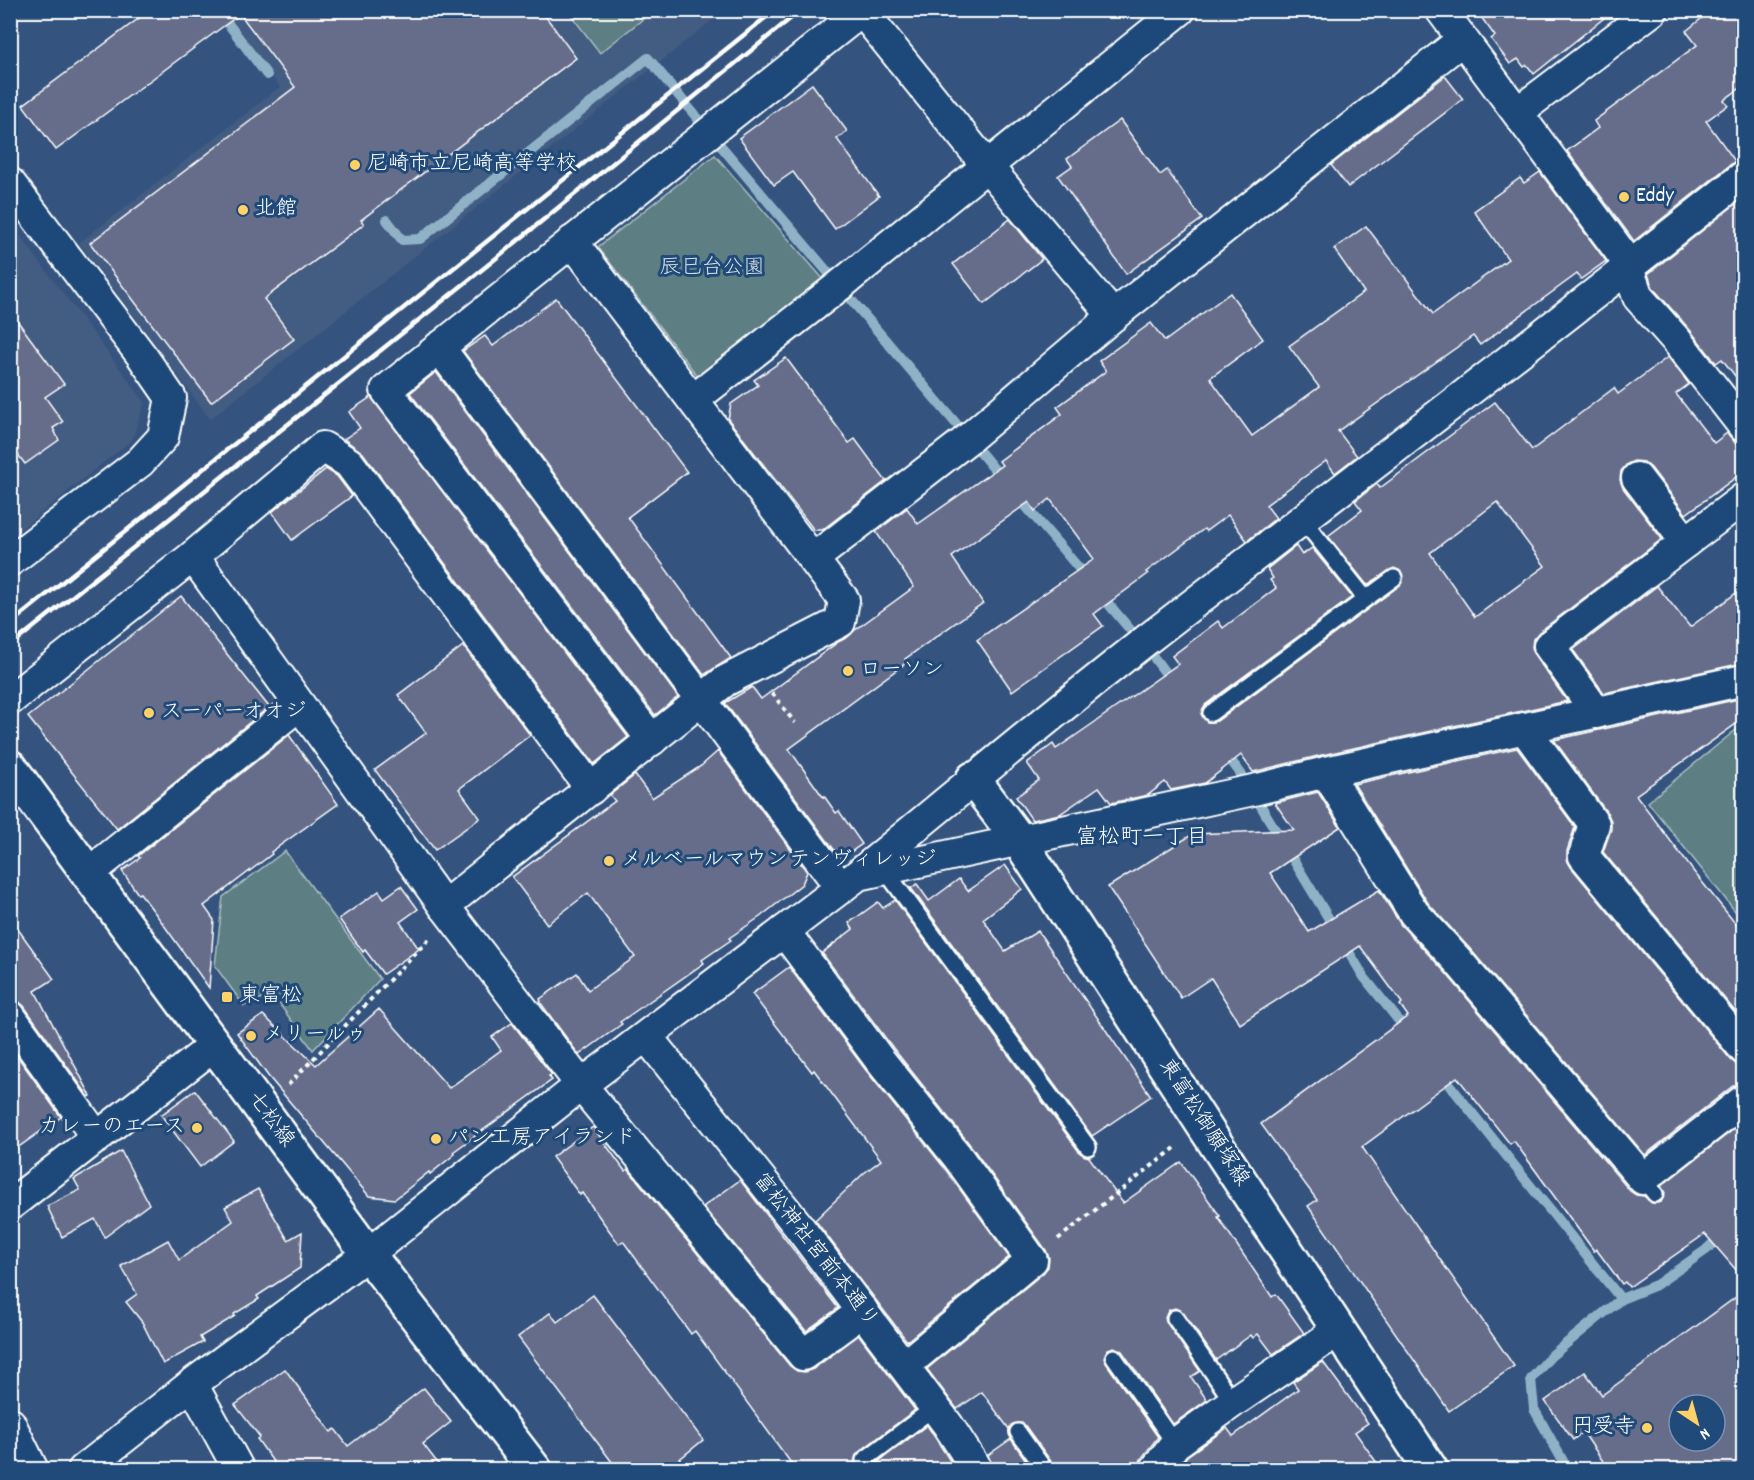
<svg xmlns="http://www.w3.org/2000/svg" width="1754" height="1480" font-family="Dekko,'Klee One',sans-serif">
  <rect width="100%" height="100%" fill="#34547f"/>
  <filter id="ink" filterUnits="userSpaceOnUse"><feTurbulence type="fractalNoise" baseFrequency=".0167" numOctaves="2"/><feDisplacementMap in="SourceGraphic" scale="12" xChannelSelector="R" yChannelSelector="G"/><feConvolveMatrix kernelMatrix="1 2 1 2 8 2 1 2 1" color-interpolation-filters="sRGB"/></filter>
  <g filter="url(#ink)">
    <g fill="#435c82">
      <path d="M224,11h500l-514,408 -131,-176 201,-156z"/>
      <path d="M11,224l134,178 -13,38 -121,97z"/>
    </g>
    <g fill="#5d7e83" stroke="#aebec1" stroke-width="1.5">
      <path d="M568,11h85l-53,42z"/>
      <path d="M715,155l110,126 -126,97 -101,-131z"/>
      <path d="M1743,724v197l-95,-119z"/>
      <path d="M285,851l95,128 -67,71 -41,-56 -28,12 -29,-40 8,-69z"/>
    </g>
    <g fill="none" stroke-linecap="round" stroke-linejoin="round">
      <g stroke="#90b2c7" stroke-width="10">
        <path d="M220,13l47,62"/>
        <path d="M721,146l238,281"/>
        <path d="M387,220l15,20 18,-1 228,-181 50,61"/>
        <path d="M981,453l22,27"/>
        <path d="M1017,496l72,84"/>
        <path d="M1101,595l32,38"/>
        <path d="M1155,659l18,24"/>
        <path d="M1224,751l20,27 120,199 43,54"/>
        <path d="M1441,1074l180,225"/>
        <path d="M1568,1470l-34,-61 -3,-30 20,-23 70,-57 35,-14 50,-35 16,-15"/>
      </g>
    </g>
    <g fill="#666d8a" stroke="#fff" stroke-width="1.5" fill-rule="evenodd">
      <path d="M150,10h391l35,48 -215,162 3,4 -100,75 30,40 -83,63 -121,-159 205,-156 -55,-73 -184,136 -33,-45z"/>
      <path d="M1476,10h138l-80,64 -7,-9 -3,2 -6,-8 -8,5 -19,-25 4,-3z"/>
      <path d="M1712,10h31v76l-19,14 4,5 -22,16 29,40 -101,80 -67,-90 31,-23 -4,-7 103,-76 -11,-14z"/>
      <path d="M1445,76l18,23 -115,88 -17,-22z"/>
      <path d="M812,84l35,47 -10,8 42,57 -44,33 -42,-57 -19,13 -35,-47z"/>
      <path d="M1120,120l40,55 7,-5 35,49 -76,55 -68,-98 14,-10 -5,-7z"/>
      <path d="M1540,172l66,89 -25,18 -4,-5 -97,71 -7,-9 -135,95 19,25 -22,17 -9,-12 -60,44 10,13 -29,23 -19,-26 -22,16 -2,-2 -58,43 2,2 -54,40 9,12 -91,65 -35,-51 117,-81 -44,-60 -15,12 -6,-9 -77,55 31,46 -78,56 2,3 -118,87 34,48 1,-1 12,17 3,-2 23,33 -21,15 -116,-156 27,-16 9,12 77,-57 10,-5 7,-7 59,-43 -38,-55 31,-24 11,16 84,-59 -3,-4 63,-47 -5,-7 49,-36 -7,-10 52,-38 14,18 65,-48 33,46 -53,39 42,58 67,-49 -30,-41 75,-54 -30,-43 32,-23 67,88 75,-55 -34,-48 46,-33 4,5z"/>
      <path d="M1743,198v188l-21,-27 -6,4 -26,-33 -37,-42 -5,-14z"/>
      <path d="M1010,219l32,40 -58,45 -31,-40z"/>
      <path d="M556,298l131,174 -59,45 103,141 -27,17 -241,-324 22,-15 8,10z"/>
      <path d="M10,311l54,73 -19,13 18,25 -10,6 6,12 -34,24 -15,-20z"/>
      <path d="M1668,357l21,27 -13,10 38,49 13,-10 6,7 10,14v18l-57,42 -35,-46 -7,-6 -10,-1 -7,3 -6,7 -1,9 3,8 39,51 -123,93 -6,7 -1,8 3,9 32,45 -245,54 -69,17 -12,-17 -36,28 -34,7 -6,-8 -17,13 -37,8 -12,-16 -39,27 -28,6 -16,-23 23,-17 -12,-17 26,-19 3,5 39,-27 83,-58 -6,-8 46,-35 5,7 53,-40 -6,-8 3,-2 -6,-9 29,-23 6,9 10,-7 40,49 -147,108 -4,9 6,8 10,-1 183,-136 4,-9 -3,-4 -7,-4 -27,17 -39,-49 34,-26 -7,-9 22,-17 3,4 115,-86 37,48 82,-62 4,6zM1497,502l48,64 -70,51 -45,-64z"/>
      <path d="M786,358l63,85 6,-4 31,42 -64,49h-8l-86,-111 3,-15 27,-19 -4,-5z"/>
      <path d="M436,372l242,325 -23,18 -245,-322z"/>
      <path d="M371,397l257,340 -34,27 -231,-311 -19,-14 16,-11 -11,-16z"/>
      <path d="M326,469l11,7 15,20 -60,44 -20,-28z"/>
      <path d="M1657,586l33,41 53,-39v75l-139,30 -31,-43z"/>
      <path d="M181,596l88,111 -152,122 -89,-112z"/>
      <path d="M463,646l67,89 -71,54 21,29 -45,32 -60,-80 51,-37 -28,-38z"/>
      <path d="M1743,698v21l-107,76 58,77 49,61v88l-140,-169 8,-23v-8l-3,-7 -54,-74z"/>
      <path d="M289,735l49,69 -67,48 1,2 -68,52 10,14 -5,68 -48,-67 -21,-28 -2,1 -16,-23 18,-13 -2,-2z"/>
      <path d="M1517,748l58,79 -8,24v9l4,7 160,193 6,5 6,1v17l-10,3 -88,69 -174,-205 -43,-47 -74,-119z"/>
      <path d="M718,751l89,121 -5,12 -42,33 -31,21 2,2 -29,20 2,3 -84,59 2,2 -43,31 -39,-53 1,-1 -1,-2 37,-26 11,17 47,-33 -47,-64 -41,31 -35,-47 103,-76 -5,-6 25,-20 17,23 49,-32z"/>
      <path d="M1318,792l22,35 -70,46 39,59 70,-42 22,35 44,47 185,219 6,4 8,1 8,7 9,-1 4,-9 -4,-7 82,-64v156l-38,-44 -76,53 -4,-5 -3,2 -26,-35 -2,2 -80,-110 -4,3 -53,-67 -95,70 152,219 -65,45 -141,-205 9,-6 -56,-76 147,-108 -8,-11 2,-2 -42,-57 -120,78 -29,-46 -30,20 -73,-111 85,-53 101,-4 -19,-27z"/>
      <path d="M1005,865l17,24 -39,30 22,32 33,-20 113,165 -59,40 -181,-248 6,-4 12,17 30,-22 9,12z"/>
      <path d="M401,886l17,23 -18,13 19,27 -36,25 -18,-24 -2,2 -24,-33 40,-28 5,7z"/>
      <path d="M895,900l185,253 9,4 34,46 58,-41 39,54 -2,1 54,80 4,-3 28,39 -31,21 -15,-20 -5,4 -2,-3 -35,25 -33,-48 -8,-4 -6,2 -4,8 2,5 33,48 -9,6 16,23 -34,24 -51,-73 -8,-4 -6,2 -4,8 2,6 52,74 -17,22 -3,11h-83l-2,-6 -30,-41 -10,1 -4,5 -27,-37 -25,17 -30,-40 116,-96 5,-6 1,-9 -3,-8 -75,-104 -78,-98 -71,-95 31,-24 -4,-6 29,-21 5,6z"/>
      <path d="M10,918l44,61 -19,12 56,105 -2,1 -65,-91 -6,-5 -8,-2z"/>
      <path d="M789,967l76,102 78,97 66,91 -102,84 -92,-121 49,-47 17,-13 -67,-90 -2,2 -60,-78z"/>
      <path d="M379,1009l70,79 52,-38 -9,-13 20,-14 40,52 -3,1 3,4 -99,72 2,2 -25,20 -1,-2 -34,27 -26,-3 -101,-120 -31,-43 26,-18 53,50z"/>
      <path d="M10,1046l51,71 -51,36z"/>
      <path d="M195,1090l39,51 -34,26 -39,-52z"/>
      <path d="M593,1127l32,44 3,-2 162,197 7,5 8,1 8,-3 46,-34 56,75 -57,43 -4,9 3,4 6,4h-67l-101,-139 -4,3 -68,-93 -4,3 -37,-51 -2,2 -28,-38z"/>
      <path d="M121,1151l28,53 -44,33 -10,-18 -33,18 -15,-31 33,-16 -6,-11z"/>
      <path d="M740,1180l98,128 -32,23 -103,-124z"/>
      <path d="M258,1189l30,51 14,-8 -2,36 -43,28 2,3 -25,15 1,2 -35,21 3,5 -40,22 -21,-42 -16,-20 11,-8 -16,-28 47,-26 11,20 54,-39 -8,-14z"/>
      <path d="M1743,1292v178h-134l-26,-38 -10,8 -28,-39 40,-29 17,23zM1679,1405h36v36h-36z"/>
      <path d="M593,1295l110,145 -37,30h-48l-100,-133 32,-24 7,9z"/>
      <path d="M1323,1362l45,61 -13,9 27,38h-205l10,-14 40,-28 6,8 65,-47 -5,-7z"/>
      <path d="M285,1369l46,63 4,-3 13,17 76,-58 27,34 -28,22 20,26h-164l-22,-31 3,-2 -25,-32z"/>
      <path d="M927,1425l29,45h-90l4,-2z"/>
      <path d="M1011,1439l22,31h-39l-6,-15z"/>
    </g>
    <g fill="none" stroke-linecap="round" stroke-linejoin="round">
      <defs>
        <g id="lane">
          <path d="M1303,520l62,78"/>
          <path d="M1211,713l183,-135"/>
          <path d="M885,870l203,277"/>
          <path d="M1643,1179l12,15"/>
          <path d="M1175,1318l58,84"/>
          <path d="M1114,1357l61,87"/>
          <path d="M1018,1432l27,38"/>
          <path d="M864,1460l71,-53"/>
        </g>
        <g id="street">
          <path d="M1441,10l183,247 14,40 39,44 67,86"/>
          <path d="M862,11l126,156 125,149"/>
          <path d="M1518,112l135,-102"/>
          <path d="M10,183l132,173 29,42 -8,39 -23,25 -130,99"/>
          <path d="M439,347l402,541"/>
          <path d="M693,400l146,-114 341,-276"/>
          <path d="M1637,478l49,64"/>
          <path d="M193,556l251,350 137,179 222,270 60,-44"/>
          <path d="M813,559l155,-120 145,-123 349,-276"/>
          <path d="M10,700l183,-144 130,-109 26,16 242,326"/>
          <path d="M1597,713l-48,-67 195,-148"/>
          <path d="M1524,728l70,96 -10,32 160,193"/>
          <path d="M652,740l-266,-350 477,-380"/>
          <path d="M1326,772l88,141 44,48 185,218 101,-79"/>
          <path d="M89,873l210,-168"/>
          <path d="M860,873c95,-78 189,-157 285,-232 200,-155 401,-307 599,-465"/>
          <path d="M444,906l281,-225 115,-59 4,-22 -272,-359"/>
          <path d="M784,931l95,128 78,97 75,104 -128,106"/>
          <path d="M10,1016l87,122"/>
          <path d="M647,1037l149,186 152,202 29,45"/>
          <path d="M10,1205l205,-160"/>
          <path d="M192,1384l47,86"/>
          <path d="M10,1423l23,47"/>
          <path d="M83,1470l109,-86 176,-130 213,-169 277,-210 400,-86 68,-17 418,-92"/>
          <path d="M1155,1470l20,-26 58,-42 106,-72"/>
        </g>
        <g id="secondary">
          <path d="M10,767l358,487 167,216"/>
          <path d="M973,779l46,61 185,286 227,344"/>
        </g>
      </defs>
      <use href="#lane" stroke="#fff" stroke-width="20"/>
      <use href="#street" stroke="#fff" stroke-width="34"/>
      <use href="#secondary" stroke="#fff" stroke-width="38"/>
      <g stroke="#fff" stroke-width="4" stroke-dasharray="4.5 4.5" stroke-linecap="butt">
        <path d="M772,693l23,30"/>
        <path d="M288,1085l141,-146"/>
        <path d="M1058,1239l117,-91"/>
      </g>
      <use href="#lane" stroke="#1f4a7a" stroke-width="15"/>
      <use href="#street" stroke="#1f4a7a" stroke-width="30"/>
      <use href="#secondary" stroke="#1f4a7a" stroke-width="33"/>
      <g stroke="#fff" stroke-width="4.5">
        <path d="M10,624l765,-614"/>
        <path d="M10,646l479,-382 312,-254"/>
      </g>
    </g>
  </g>
  <g fill="#ffd166" stroke="#1f4a7a" stroke-width="2">
    <circle cx="355" cy="165" r="6"/>
    <circle cx="1624" cy="197" r="6"/>
    <circle cx="243" cy="210" r="6"/>
    <circle cx="848" cy="671" r="6"/>
    <circle cx="149" cy="713" r="6"/>
    <circle cx="609" cy="861" r="6"/>
    <rect x="221" y="991" width="12" height="12" rx="3"/>
    <circle cx="251" cy="1036" r="6"/>
    <circle cx="197" cy="1128" r="6"/>
    <circle cx="436" cy="1139" r="6"/>
    <circle cx="1647" cy="1428" r="6"/>
  </g>
  <g text-anchor="middle" dominant-baseline="central" stroke-width="6" stroke-linejoin="round" paint-order="stroke">
    <g font-size="21" fill="#fff" stroke="#1f4a7a" text-anchor="start">
      <text x="367" y="165">尼崎市立尼崎高等学校</text>
      <text x="1636" y="197">Eddy</text>
      <text x="255" y="210">北館</text>
      <text x="860" y="671">ローソン</text>
      <text x="161" y="713">スーパーオオジ</text>
      <text x="621" y="861">メルベールマウンテンヴィレッジ</text>
      <text x="239" y="997">東富松</text>
      <text x="263" y="1036">メリールゥ</text>
      <text x="185" y="1128" text-anchor="end">カレーのエース</text>
      <text x="448" y="1139">パン工房アイランド</text>
      <text x="1635" y="1428" text-anchor="end">円受寺</text>
    </g>
    <g font-size="21" fill="#d6dfe0" stroke="#1f4a7a">
      <text x="712" y="269">辰巳台公園</text>
    </g>
    <g font-size="21" fill="#fff" stroke="#1f4a7a">
      <text transform="translate(270 1120) rotate(54)">七松線</text>
      <text transform="translate(1203 1123) rotate(57)">東富松御願塚線</text>
      <text transform="translate(815 1251) rotate(52)">富松神社宮前本通り</text>
    </g>
    <g font-size="22" fill="#fff" stroke="#1f4a7a">
      <text x="1142" y="838">富松町一丁目</text>
    </g>
  </g>
  <rect width="1754" height="1480" fill="none" stroke="#1f4a7a" stroke-width="36"/>
  <rect x="18" y="18" width="1718" height="1444" fill="none" stroke="#fff" stroke-width="2" filter="url(#ink)"/>
  <g transform="translate(1697 1423) rotate(144)"><circle r="28" fill="#1f4a7a" stroke="#7992af" stroke-width="1.5"/>
  <path d="M0-4.5L10 22L0 15L-10 22Z" fill="#ffd166"/>
  <text y="-9" font-size="16" font-weight="bold" text-anchor="middle" fill="#ffffff">N</text>
  </g>
</svg>
